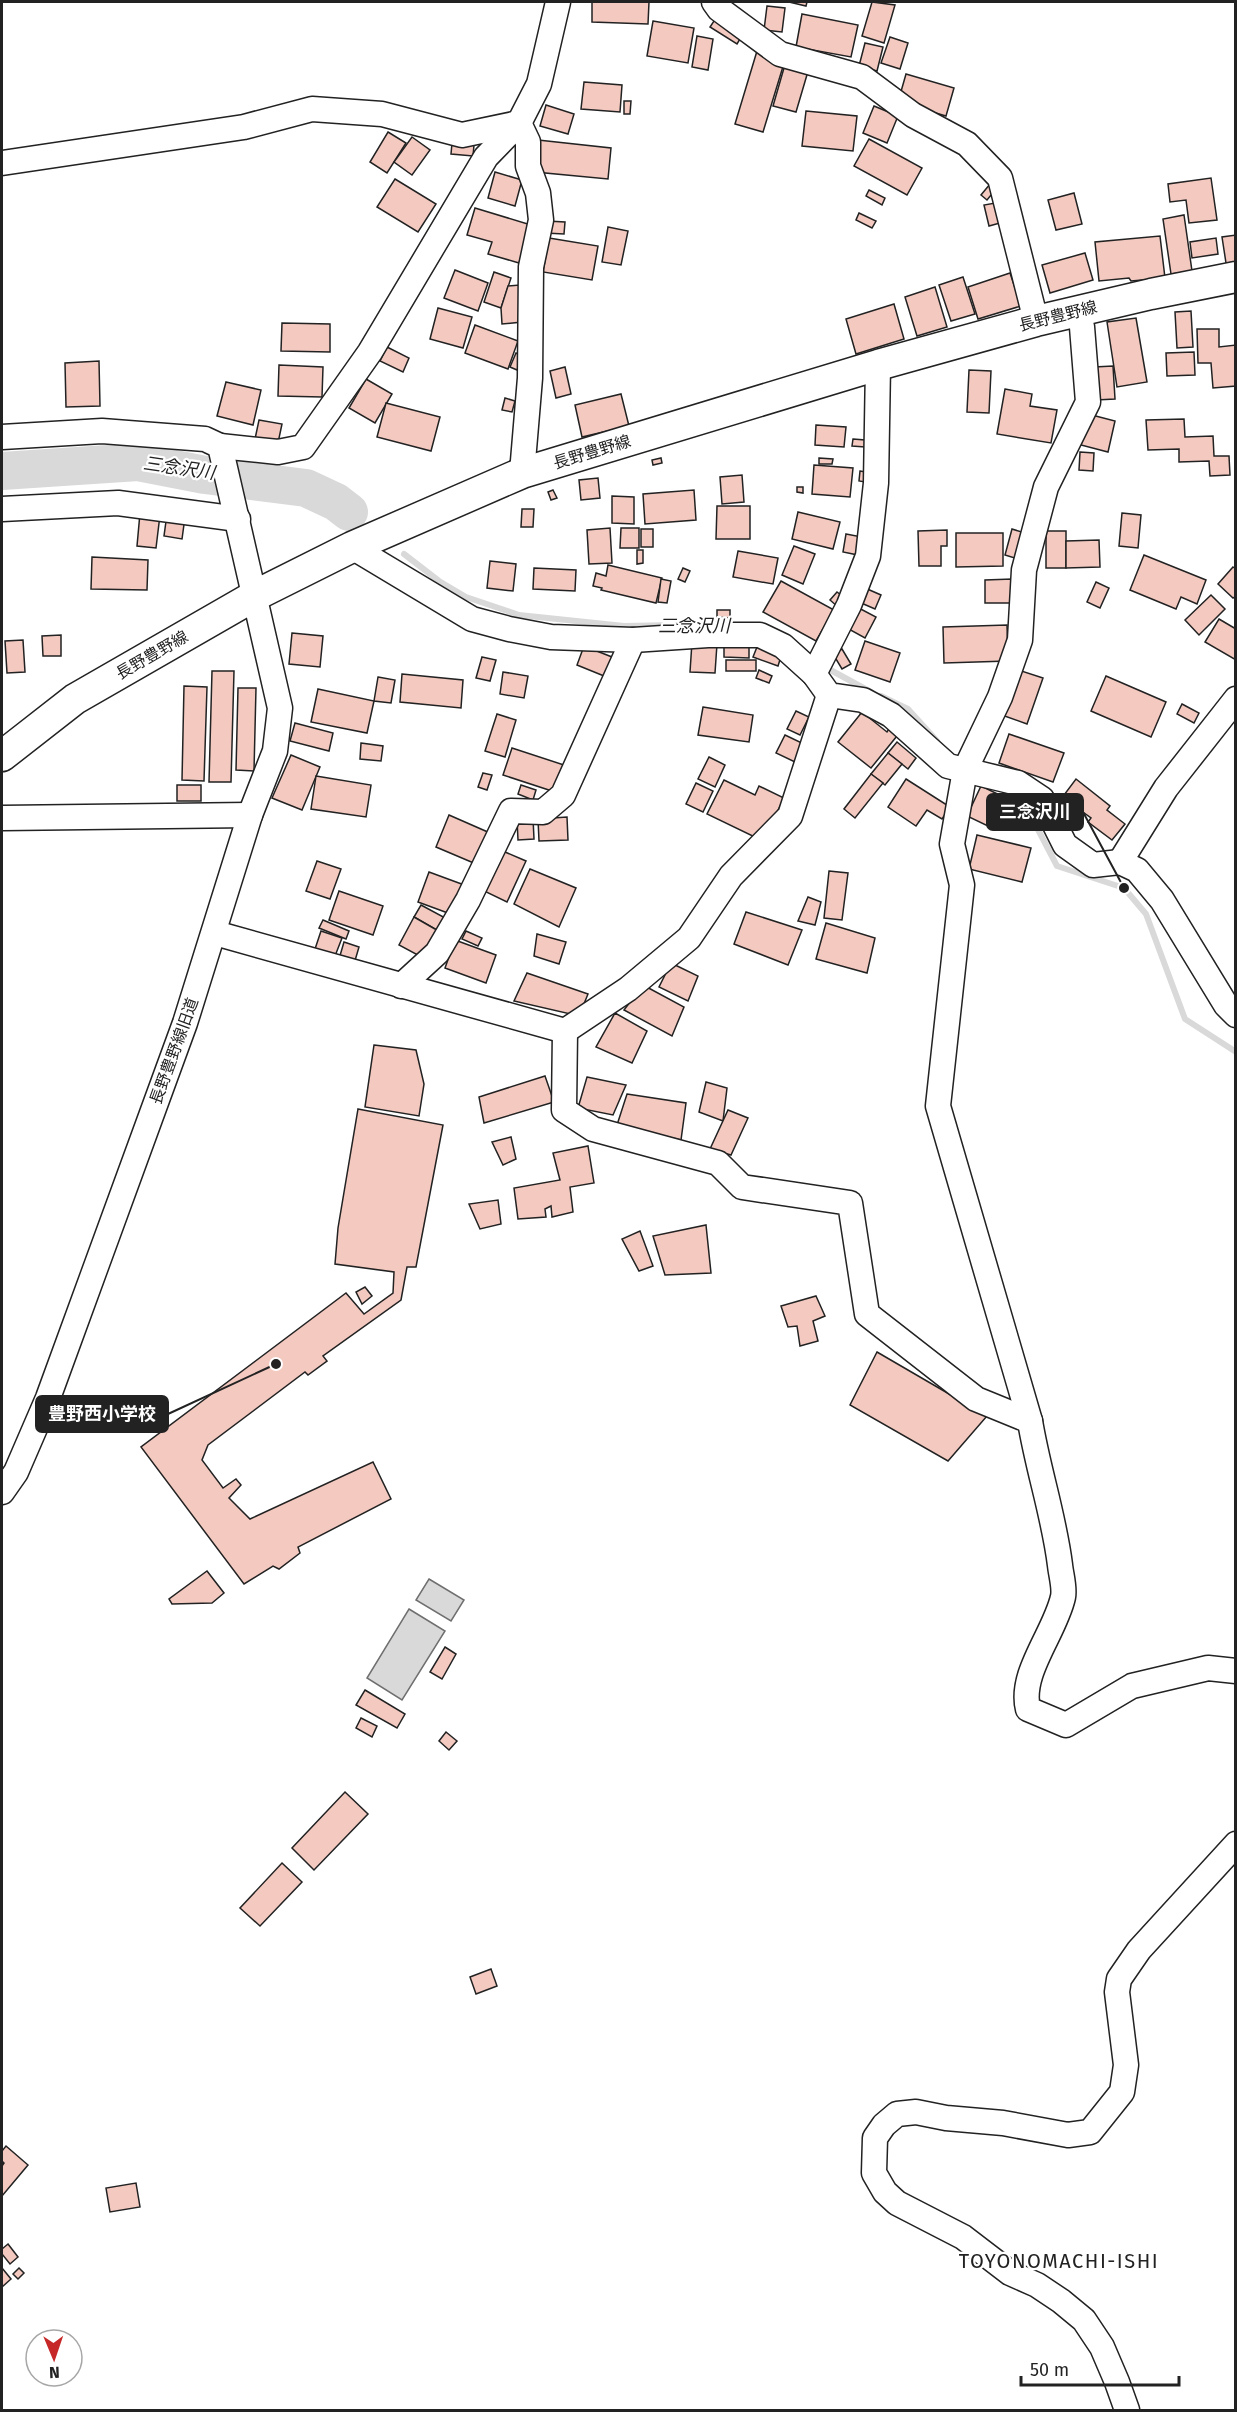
<svg xmlns="http://www.w3.org/2000/svg" width="1237" height="2412" font-family="'Fira Sans','Noto Sans JP',sans-serif">
  <rect width="100%" height="100%" fill="#fff"/>
  <g fill="#d9d9d9" stroke="#6f6f6f" stroke-width="1.5">
    <path d="M429,1579l35,21 -13,21 -35,-21z"/>
    <path d="M409,1609l36,22 -43,69 -35,-22z"/>
  </g>
  <g fill="none" stroke-linecap="round" stroke-linejoin="round">
    <g stroke="#d9d9d9" stroke-width="6">
      <path d="M404,554l35,27 27,16 53,18 105,11 103,-2"/>
      <path d="M825,667l46,25"/>
      <path d="M881,696l27,13 29,32"/>
      <path d="M1020,795l37,71 67,22 22,26 39,105 51,33"/>
    </g>
    <path stroke="#d9d9d9" stroke-width="38" d="M2,471l136,-9 67,13 101,13 30,14 13,10"/>
  </g>
  <g fill="#f3c9c0" stroke="#222" stroke-width="1.5">
    <path d="M592,2h57l-1,22 -56,-2z"/>
    <path d="M789,2h18l-1,4z"/>
    <path d="M872,2l23,3 -11,38 -22,-7z"/>
    <path d="M767,6l18,2 -3,24 -18,-2z"/>
    <path d="M802,14l56,11 -7,32 -55,-10z"/>
    <path d="M716,18l27,16 -6,10 -27,-17z"/>
    <path d="M653,21l41,7 -6,35 -41,-7z"/>
    <path d="M697,36l16,3 -5,31 -16,-3z"/>
    <path d="M890,37l18,6 -8,26 -19,-6z"/>
    <path d="M865,43l18,4 -6,24 -18,-5z"/>
    <path d="M757,51l28,9 -22,72 -28,-8z"/>
    <path d="M786,61l23,7 -13,44 -23,-6z"/>
    <path d="M906,74l48,14 -8,28 -48,-14z"/>
    <path d="M584,82l38,3 -2,27 -39,-3z"/>
    <path d="M624,101h7l-1,13h-6z"/>
    <path d="M546,105l28,9 -6,20 -28,-8z"/>
    <path d="M874,106l24,10 -11,27 -24,-10z"/>
    <path d="M806,111l51,5 -4,35 -51,-5z"/>
    <path d="M388,132l18,11 -19,30 -17,-11z"/>
    <path d="M412,137l18,13 -18,25 -18,-13z"/>
    <path d="M869,139l53,29 -15,27 -53,-29z"/>
    <path d="M538,140l73,8 -3,31 -73,-7z"/>
    <path d="M452,143l22,2 -1,11 -22,-2z"/>
    <path d="M495,172l27,8 -7,26 -27,-8z"/>
    <path d="M1211,178l6,42 -28,3 -3,-23 -16,2 -2,-18z"/>
    <path d="M395,179l41,25 -18,28 -41,-25z"/>
    <path d="M990,184l6,5 -9,11 -6,-5z"/>
    <path d="M869,190l16,8 -3,7 -16,-9z"/>
    <path d="M1074,193l8,31 -26,6 -8,-30z"/>
    <path d="M995,203l5,20 -11,3 -5,-21z"/>
    <path d="M475,208l56,17 -12,38 -31,-9 4,-12 -25,-7z"/>
    <path d="M859,213l17,8 -4,7 -16,-8z"/>
    <path d="M1184,215l8,56 -21,3 -8,-55z"/>
    <path d="M547,221l18,1 -1,12 -19,-1z"/>
    <path d="M608,227l20,4 -7,34 -19,-3z"/>
    <path d="M1236,235v27l-10,1 -4,-26z"/>
    <path d="M1160,236l5,42 -34,3 -2,-3 -30,3 -4,-39z"/>
    <path d="M549,238l49,8 -6,34 -49,-8z"/>
    <path d="M1216,238l2,16 -26,4 -2,-16z"/>
    <path d="M1085,253l8,27 -43,13 -8,-28z"/>
    <path d="M455,270l33,13 -10,28 -34,-13z"/>
    <path d="M494,272l17,6 -10,30 -17,-6z"/>
    <path d="M1010,273l11,33 -43,13 -10,-32z"/>
    <path d="M963,277l12,37 -24,7 -12,-36z"/>
    <path d="M520,285l2,37 -20,2 -1,-16 7,-22z"/>
    <path d="M935,287l12,40 -30,9 -12,-39z"/>
    <path d="M894,304l10,35 -48,15 -10,-35z"/>
    <path d="M438,308l34,9 -9,31 -33,-9z"/>
    <path d="M1191,311l2,36 -16,1 -2,-36z"/>
    <path d="M1136,318l11,64 -30,5 -10,-65z"/>
    <path d="M282,323l48,1v28l-49,-1z"/>
    <path d="M475,325l43,16 -10,28 -43,-16z"/>
    <path d="M1197,329h22v18l17,-2v41l-23,2 -2,-25h-13z"/>
    <path d="M387,347l22,11 -6,14 -23,-11z"/>
    <path d="M1194,352l1,23 -28,1 -1,-23z"/>
    <path d="M516,353l7,3 -6,14 -7,-3z"/>
    <path d="M99,361l1,45 -34,1 -1,-44z"/>
    <path d="M279,365l44,2 -1,30 -44,-1z"/>
    <path d="M1113,366l2,33 -19,1 -2,-33z"/>
    <path d="M565,367l6,27 -15,4 -6,-27z"/>
    <path d="M969,370l22,1 -2,42 -22,-1z"/>
    <path d="M366,379l26,15 -17,29 -26,-15z"/>
    <path d="M226,382l35,8 -8,35 -36,-9z"/>
    <path d="M1005,389l27,5 -2,12 27,4 -6,33 -54,-9z"/>
    <path d="M621,394l8,32 -47,11 -7,-32z"/>
    <path d="M505,398l10,3 -3,11 -10,-2z"/>
    <path d="M386,403l54,14 -9,34 -54,-14z"/>
    <path d="M1088,414l27,7 -7,31 -27,-7z"/>
    <path d="M1184,419l1,18 28,-1 1,20h15l1,19 -20,1 -1,-15 -30,1v-13l-31,1 -2,-30z"/>
    <path d="M259,420l23,4 -4,19 -23,-4z"/>
    <path d="M816,425l30,2 -2,20 -29,-2z"/>
    <path d="M853,439l12,1v7l-13,-1z"/>
    <path d="M1080,452l14,1 -1,18 -14,-1z"/>
    <path d="M661,458l1,5 -9,2 -1,-5z"/>
    <path d="M819,458l14,1 -1,5h-13z"/>
    <path d="M814,465l39,3 -3,29 -38,-3z"/>
    <path d="M860,471l6,1 -1,10 -6,-1z"/>
    <path d="M742,475l2,27 -22,2 -2,-27z"/>
    <path d="M598,478l2,20 -19,2 -2,-20z"/>
    <path d="M797,487h6v6l-6,-1z"/>
    <path d="M553,490l4,8 -6,2 -3,-8z"/>
    <path d="M694,490l2,30 -51,4 -2,-30z"/>
    <path d="M612,496l22,1v27l-22,-1z"/>
    <path d="M717,506h33v33h-34z"/>
    <path d="M522,509h12l-1,18h-12z"/>
    <path d="M798,512l42,10 -7,27 -41,-10z"/>
    <path d="M140,513l20,2 -4,33 -19,-2z"/>
    <path d="M1122,513l19,2 -3,33 -19,-2z"/>
    <path d="M167,514l18,3 -3,22 -18,-3z"/>
    <path d="M610,528l2,35 -23,1 -2,-34z"/>
    <path d="M621,528h18v20h-19z"/>
    <rect x="641" y="529" width="12" height="18"/>
    <path d="M1012,529l16,5 -7,26 -16,-5z"/>
    <path d="M947,530v16h-6v20h-22l-1,-35z"/>
    <rect x="1046" y="531" width="20" height="37"/>
    <path d="M956,533h47v33l-47,1z"/>
    <path d="M846,534l16,3 -4,18 -15,-3z"/>
    <path d="M1099,540l1,27 -34,1v-27z"/>
    <path d="M794,546l21,8 -12,30 -21,-9z"/>
    <path d="M637,550h6v13l-6,1z"/>
    <path d="M738,551l40,7 -5,26 -40,-7z"/>
    <path d="M1144,555l62,25 -9,24 -16,-7 -5,12 -46,-19z"/>
    <path d="M92,557l56,3 -1,30 -56,-1z"/>
    <path d="M490,561l26,3 -3,27 -26,-3z"/>
    <path d="M608,565l54,13 -6,25 -55,-13 1,-2 -9,-2 3,-13 10,3z"/>
    <path d="M1233,567l3,2v27l-3,2 -15,-14z"/>
    <path d="M534,568l42,2 -1,21 -42,-2z"/>
    <path d="M683,568l7,3 -5,11 -7,-3z"/>
    <path d="M661,579l10,2 -4,22 -9,-1z"/>
    <path d="M1012,579v24h-27v-23z"/>
    <path d="M781,581l53,29 -18,31 -53,-29z"/>
    <path d="M1096,582l13,6 -9,20 -13,-6z"/>
    <path d="M865,588l16,7 -6,14 -16,-7z"/>
    <path d="M837,592l8,6 -7,9 -8,-7z"/>
    <path d="M1211,595l14,14 -26,26 -14,-15z"/>
    <path d="M855,606l21,11 -11,21 -20,-11z"/>
    <path d="M717,610h13v8l-13,-1z"/>
    <path d="M1219,619l17,10v31l-31,-18z"/>
    <path d="M1007,625l1,36 -64,2 -1,-36z"/>
    <path d="M292,633l31,3 -3,31 -31,-3z"/>
    <path d="M61,635v21h-18l-1,-20z"/>
    <path d="M23,640l2,32 -18,1 -2,-32z"/>
    <path d="M865,641l35,12 -10,29 -35,-12z"/>
    <path d="M692,642l25,2 -2,29 -25,-1z"/>
    <path d="M724,642l25,1v15l-25,-1z"/>
    <path d="M759,642l24,8 -5,16 -25,-9z"/>
    <path d="M584,646l28,11 -8,19 -27,-11z"/>
    <path d="M842,649l9,15 -9,5 -9,-15z"/>
    <path d="M482,657l14,3 -6,21 -14,-3z"/>
    <rect x="726" y="660" width="30" height="11"/>
    <path d="M1015,669l28,9 -16,46 -28,-10z"/>
    <path d="M759,670l13,6 -3,7 -13,-5z"/>
    <path d="M212,671h22l-3,111h-22z"/>
    <path d="M503,672l25,4 -4,22 -24,-4z"/>
    <path d="M402,674l61,6 -2,28 -61,-6z"/>
    <path d="M1106,676l60,26 -15,35 -60,-26z"/>
    <path d="M378,677l17,3 -4,23 -17,-2z"/>
    <path d="M184,686l23,1 -3,94 -22,-1z"/>
    <path d="M238,688h18l-2,83 -18,-1z"/>
    <path d="M318,689l56,12 -7,32 -56,-11z"/>
    <path d="M1182,704l17,9 -5,10 -17,-9z"/>
    <path d="M703,707l50,8 -4,27 -51,-7z"/>
    <path d="M796,711l13,6 -9,18 -13,-6z"/>
    <path d="M862,712l25,20 5,-8 9,7 -30,37 -33,-26z"/>
    <path d="M497,714l19,6 -11,37 -20,-6z"/>
    <path d="M295,723l38,10 -4,18 -39,-10z"/>
    <path d="M1009,734l55,19 -11,29 -54,-19z"/>
    <path d="M785,735l19,9 -9,18 -19,-9z"/>
    <path d="M897,742l19,16 -8,11 -20,-16z"/>
    <path d="M361,743l22,3 -2,15 -21,-2z"/>
    <path d="M512,748l55,18 -9,27 -55,-18z"/>
    <path d="M888,753l14,11 -17,21 -14,-11z"/>
    <path d="M291,755l29,12 -18,43 -30,-12z"/>
    <path d="M709,757l16,8 -10,22 -17,-8z"/>
    <path d="M483,773l9,2 -5,15 -9,-3z"/>
    <path d="M871,774l12,9 -28,35 -11,-9z"/>
    <path d="M316,776l55,9 -5,32 -55,-8z"/>
    <path d="M906,779l44,28 -8,12 -15,-9 -11,16 -28,-19z"/>
    <path d="M1076,779l34,27 -3,4 18,14 -13,16 -24,-18 3,-4 -18,-13 -4,6 -11,-8z"/>
    <path d="M724,780l31,15 4,-9 25,12 -21,43 -56,-27z"/>
    <path d="M696,783l17,8 -10,21 -17,-8z"/>
    <rect x="177" y="785" width="24" height="16"/>
    <path d="M521,785l15,5 -3,10 -15,-6z"/>
    <path d="M981,786l23,11 -14,30 -23,-11z"/>
    <path d="M449,815l41,18 -14,31 -40,-17z"/>
    <path d="M567,817l1,23 -29,1 -1,-22z"/>
    <path d="M533,818l1,21 -16,1 -1,-21z"/>
    <path d="M977,835l54,13 -9,34 -53,-13z"/>
    <path d="M498,849l28,12 -19,41 -27,-13z"/>
    <path d="M317,861l24,8 -11,30 -24,-8z"/>
    <path d="M530,869l46,19 -17,39 -45,-23z"/>
    <path d="M829,871l19,2 -6,47 -18,-2z"/>
    <path d="M429,872l38,14 -11,30 -38,-14z"/>
    <path d="M339,891l44,15 -10,29 -44,-15z"/>
    <path d="M808,897l13,5 -6,23 -17,-4z"/>
    <path d="M421,905l28,15 -7,13 -28,-16z"/>
    <path d="M746,912l56,18 -14,35 -54,-21z"/>
    <path d="M414,917l28,16 -15,27 -28,-15z"/>
    <path d="M323,920l26,11 -3,8 -27,-11z"/>
    <path d="M826,923l49,15 -8,35 -51,-14z"/>
    <path d="M321,931l21,7 -7,18 -20,-7z"/>
    <path d="M466,931l16,7 -4,8 -16,-7z"/>
    <path d="M537,934l29,8 -7,22 -25,-8z"/>
    <path d="M455,940l41,15 -10,28 -41,-15z"/>
    <path d="M344,942l15,5 -5,17 -15,-5z"/>
    <path d="M671,963l27,13 -10,25 -29,-14z"/>
    <path d="M527,973l61,21 -9,22 -65,-15z"/>
    <path d="M643,985l41,22 -12,29 -48,-26z"/>
    <path d="M615,1013l32,18 -15,32 -36,-16z"/>
    <path d="M374,1045l42,5 8,34 -5,32 -54,-9z"/>
    <path d="M545,1076l9,26 -70,21 -5,-26z"/>
    <path d="M587,1077l39,8 -13,30 -35,-7z"/>
    <path d="M706,1082l21,6 -4,33 -24,-9z"/>
    <path d="M627,1094l59,9 -5,37 -64,-15z"/>
    <path d="M358,1109l85,16 -27,142h-9l-6,33 -78,56 4,5 -19,14 -3,-3 -97,73 -6,15 21,28 13,-9 5,6 -12,13 21,21 123,-57 18,37 -93,48 2,6 -21,16 -6,-3 -29,18 -103,-137 205,-154 18,21 29,-21 1,-21 -59,-8 3,-36z"/>
    <path d="M728,1110l20,8 -17,37 -21,-6z"/>
    <path d="M511,1137l5,22 -13,6 -11,-23z"/>
    <path d="M588,1146l6,37 -24,4 3,25 -21,5 -1,-11 -6,3 1,8 -28,2 -4,-31 46,-8 -7,-27z"/>
    <path d="M498,1200l3,24 -21,5 -11,-25z"/>
    <path d="M706,1225l5,48 -46,2 -12,-39z"/>
    <path d="M640,1231l13,35 -14,5 -17,-32z"/>
    <path d="M365,1287l7,9 -10,8 -6,-12z"/>
    <path d="M816,1296l9,20 -12,5 5,20 -18,5 -3,-20 -9,1 -7,-21z"/>
    <path d="M877,1352l110,64 -39,45 -98,-56z"/>
    <path d="M207,1571l17,22 -12,10 -40,1 -3,-5z"/>
    <path d="M445,1647l11,7 -14,25 -12,-7z"/>
    <path d="M365,1690l40,24 -8,14 -41,-23z"/>
    <path d="M361,1718l16,8 -5,11 -16,-9z"/>
    <path d="M446,1732l11,9 -8,9 -10,-9z"/>
    <path d="M345,1792l23,22 -54,56 -22,-22z"/>
    <path d="M282,1863l20,19 -42,44 -20,-18z"/>
    <path d="M491,1969l6,17 -21,8 -6,-17z"/>
    <path d="M6,2146l22,19 -26,31v-30l2,-3 -2,-2v-10z"/>
    <path d="M136,2183l4,24 -30,5 -4,-24z"/>
    <path d="M8,2244l10,13 -8,7 -8,-10v-5z"/>
    <path d="M2,2268l9,11 -9,8z"/>
    <path d="M19,2268l5,5 -6,6 -5,-5z"/>
  </g>
  <g fill="none" stroke-linecap="round" stroke-linejoin="round">
    <defs>
      <g id="minor">
        <path d="M714,2l5,7 61,45 82,23 51,38 54,29 33,34 36,143"/>
        <path d="M2,163l242,-36 68,-18 70,5 80,21 57,-12 9,19v24l10,27 3,27 -10,47 -1,111 -8,95"/>
        <path d="M1078,310l4,17 6,75 -42,85 -22,83 -4,70 -20,57 -35,73 -13,74 10,41 -24,221 92,315c8,49 24,95 30,144 1,10 5,23 3,32 -8,36 -44,76 -35,112l38,16 66,-39 76,-18 28,3"/>
        <path d="M2,437l100,-6 103,8 15,7 60,262 -5,43 -25,64 -65,208 -137,375 -32,74 -14,20"/>
        <path d="M220,446l58,6 25,-5 67,-95 116,-195 33,-34 20,-39 19,-82"/>
        <path d="M2,509l116,-6 120,16"/>
        <path d="M352,547l120,72 37,10 42,8 82,3 75,-5h52l23,11 31,28 15,21 34,5 28,15 57,51 70,17 24,16 23,46 28,20 27,-3"/>
        <path d="M814,674l35,-69 19,-49 8,-73 2,-118"/>
        <path d="M1236,699l-70,89 -46,74 17,8 25,30 64,105 10,10"/>
        <path d="M2,818l248,-3"/>
        <path d="M215,933l350,98 63,-42 61,-51 42,-62 59,-60 39,-121"/>
        <path d="M401,986l36,-33 31,-53 43,-89 32,1 20,-17 70,-155"/>
        <path d="M565,1031l-1,79 29,19 125,34 24,24 108,16 17,111 109,85 54,22"/>
        <path d="M1127,2410l-10,-28 -15,-35 -18,-27 -23,-19 -24,-16 -27,-12 -47,-36 -66,-34 -12,-11 -11,-19 1,-35 9,-13 13,-11 19,-2 30,6 57,5 65,12 22,-3 32,-40 4,-27 -9,-73 2,-13 20,-29 97,-106"/>
      </g>
      <path id="major" d="M2,756l73,-57 181,-104 96,-48 170,-74 356,-108 158,-44 115,-27 85,-17"/>
    </defs>
    <use href="#minor" stroke="#222" stroke-width="27"/>
    <use href="#major" stroke="#222" stroke-width="33"/>
    <use href="#minor" stroke="#fff" stroke-width="24"/>
    <use href="#major" stroke="#fff" stroke-width="30"/>
  </g>
  <g text-anchor="middle" dominant-baseline="central" stroke-width="4.5" stroke-linejoin="round" paint-order="stroke">
    <g font-size="16" fill="#222" stroke="#fff">
      <text transform="translate(1058 316) rotate(-14)">長野豊野線</text>
      <text transform="translate(592 452) rotate(-17)">長野豊野線</text>
      <text transform="translate(152 655) rotate(-30)">長野豊野線</text>
      <text transform="translate(174 1051) rotate(-70)">長野豊野線旧道</text>
    </g>
    <g font-size="18" font-style="italic" fill="#222" stroke="#fff">
      <text transform="translate(179 468) rotate(8)">三念沢川</text>
      <text x="694" y="626">三念沢川</text>
    </g>
    <g font-size="20" letter-spacing="1.5" fill="#222" stroke="#fff">
      <text x="1059" y="2261">TOYONOMACHI-ISHI</text>
    </g>
  </g>
  <path fill="none" stroke="#222" stroke-width="2" d="M1124 888L1083 812M276 1364L168 1414"/>
  <g fill="#222" stroke="#fff" stroke-width="2">
    <circle cx="1124" cy="888" r="6"/>
    <circle cx="276" cy="1364" r="6"/>
  </g>
  <g fill="#222" stroke="#222" stroke-width="2">
    <rect x="987" y="794" width="96" height="36" rx="6"/>
    <rect x="36" y="1396" width="132" height="36" rx="6"/>
  </g>
  <g font-size="18" text-anchor="middle" font-weight="bold" fill="#fff">
    <text x="1035" y="818">三念沢川</text>
    <text x="102" y="1420">豊野西小学校</text>
  </g>
  <rect width="1237" height="2412" fill="none" stroke="#222222" stroke-width="6"/>
  <g transform="translate(54 2358) rotate(178)"><circle r="28" fill="#ffffff" stroke="#a7a7a7" stroke-width="1.5"/>
  <path d="M0-4.5L10 22L0 15L-10 22Z" fill="#c62828"/>
  <text y="-9" font-size="16" font-weight="bold" text-anchor="middle" fill="#222222">N</text>
  </g>
  <path d="M1021 2376v9h158v-9" fill="none" stroke="#222222" stroke-width="3"/>
  <text x="1030" y="2376" font-size="18" fill="#222222" stroke="#ffffff" stroke-width="4.5" paint-order="stroke">50 m</text>
</svg>
